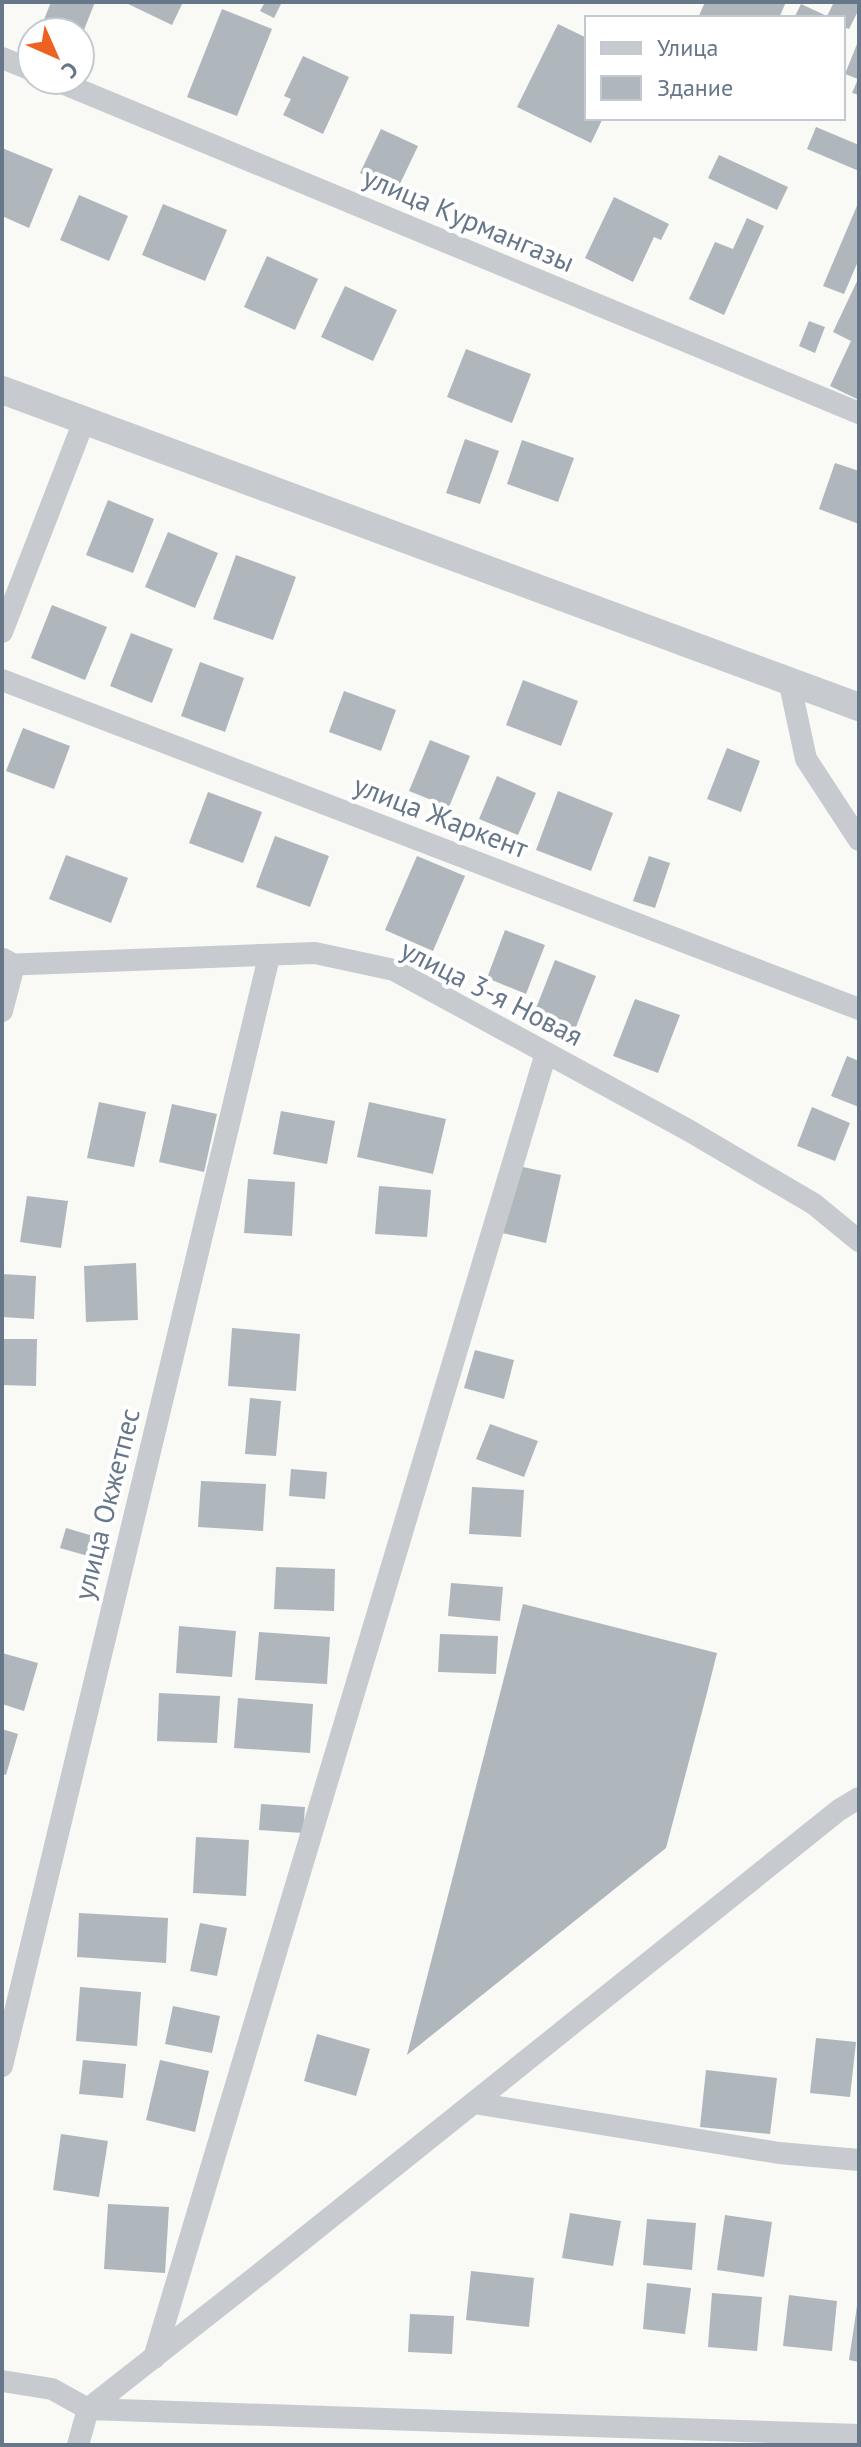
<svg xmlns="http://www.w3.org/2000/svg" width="861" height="2447" font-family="'PT Sans',sans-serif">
  <rect width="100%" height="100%" fill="#f9f9f6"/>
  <g fill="#afb7bd">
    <path d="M51,2h44l-15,38v-8h-41z"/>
    <path d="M124,2h59l-11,23z"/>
    <path d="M265,2h17l-8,16 -14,-7z"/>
    <path d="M705,2h81l-7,16h-81z"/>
    <path d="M834,2h25v7l-10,20 -6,-2v-9h-49l7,-14 26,12z"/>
    <path d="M222,9l50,20 -35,87 -50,-19z"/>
    <path d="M558,24l29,14v80h16l-12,25 -74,-36z"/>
    <path d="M859,39v56l-7,-2 6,-14 -13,-5z"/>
    <path d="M303,56l46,21 -26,57 -40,-19 8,-16 -7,-3z"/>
    <path d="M816,127l43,18v26l-52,-22z"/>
    <path d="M381,129l37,17 -21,44 -37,-17z"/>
    <path d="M2,148l51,21 -24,59 -27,-12z"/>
    <path d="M719,155l69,32 -11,23 -69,-32z"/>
    <path d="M79,195l49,21 -19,45 -49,-21z"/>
    <path d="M614,197l55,27 -8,16 -7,-3 -21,45 -48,-24z"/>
    <path d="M859,201v58l-15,35 -21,-8z"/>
    <path d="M163,204l64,26 -22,51 -63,-26z"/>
    <path d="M747,218l17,8 -40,89 -35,-16 26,-57 18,7z"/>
    <path d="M267,256l51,23 -23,51 -51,-23z"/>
    <path d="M859,277v123l-29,-14 21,-45 -18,-9z"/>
    <path d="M345,286l52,24 -24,51 -52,-24z"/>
    <path d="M809,321l16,6 -10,26 -16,-7z"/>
    <path d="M466,349l65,25 -19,49 -65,-26z"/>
    <path d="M465,439l34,12 -19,53 -34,-11z"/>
    <path d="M522,440l52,18 -16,44 -51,-18z"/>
    <path d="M835,463l24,8v53l-40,-15z"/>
    <path d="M108,500l46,19 -21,54 -47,-18z"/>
    <path d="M168,532l50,21 -23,55 -50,-21z"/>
    <path d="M236,555l60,22 -23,63 -60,-21z"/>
    <path d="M52,605l55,22 -22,53 -54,-22z"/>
    <path d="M131,633l42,16 -21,54 -42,-17z"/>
    <path d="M200,662l44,16 -19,54 -44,-16z"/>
    <path d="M523,680l55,21 -17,45 -55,-21z"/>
    <path d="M344,691l52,19 -15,41 -52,-19z"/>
    <path d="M23,728l47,18 -16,43 -48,-18z"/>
    <path d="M430,740l40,16 -21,51 -40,-16z"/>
    <path d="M727,748l33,13 -19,51 -34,-13z"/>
    <path d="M497,776l39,17 -18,42 -39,-16z"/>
    <path d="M558,791l55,22 -22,58 -55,-21z"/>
    <path d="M208,792l54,20 -19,51 -54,-20z"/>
    <path d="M275,836l54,20 -19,51 -54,-20z"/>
    <path d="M66,855l62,23 -17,45 -62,-24z"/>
    <path d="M417,856l48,20 -32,75 -48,-21z"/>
    <path d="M649,856l21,7 -15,45 -22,-7z"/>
    <path d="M505,930l40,15 -19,49 -39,-16z"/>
    <path d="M555,960l41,16 -24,61 -41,-16z"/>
    <path d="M635,999l45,16 -22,58 -45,-17z"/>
    <path d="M847,1056l12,5v46l-28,-11z"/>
    <path d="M99,1102l47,10 -12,55 -47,-9z"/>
    <path d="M369,1102l77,17 -13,55 -76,-17z"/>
    <path d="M172,1104l45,10 -13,58 -45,-10z"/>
    <path d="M812,1107l38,16 -15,38 -38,-15z"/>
    <path d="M281,1111l54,10 -8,43 -54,-10z"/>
    <path d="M518,1166l43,9 -15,68 -44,-10z"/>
    <path d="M248,1179l47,3 -3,54 -48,-3z"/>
    <path d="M379,1186l52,4 -4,47 -52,-3z"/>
    <path d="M27,1196l41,5 -7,47 -41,-6z"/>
    <path d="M136,1263l2,57 -52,2 -2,-56z"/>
    <path d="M2,1274l34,2 -2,43 -32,-2z"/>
    <path d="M232,1328l68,6 -4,57 -68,-5z"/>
    <path d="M2,1339h35l-1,47 -34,-1z"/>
    <path d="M475,1350l39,10 -10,39 -40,-11z"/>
    <path d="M250,1398l31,3 -5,55 -31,-2z"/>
    <path d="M490,1424l48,17 -14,36 -48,-18z"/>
    <path d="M291,1469l36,3 -2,27 -36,-3z"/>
    <path d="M201,1481l65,3 -3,47 -65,-4z"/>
    <path d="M472,1487l52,3 -3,47 -52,-3z"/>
    <path d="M66,1528l34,10 -5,20 -35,-10z"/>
    <path d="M276,1567l59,2 -1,42 -60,-2z"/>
    <path d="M451,1583l52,4 -3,34 -52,-5z"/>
    <path d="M523,1604l194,49 -10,40 -41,155 -259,207z"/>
    <path d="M179,1626l57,5 -4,46 -56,-4z"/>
    <path d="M259,1632l71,5 -3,47 -72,-4z"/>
    <path d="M440,1634l58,2 -2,38 -58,-2z"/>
    <path d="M2,1653l36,10 -14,48 -22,-7z"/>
    <path d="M159,1693l61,3 -3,47 -60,-2z"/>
    <path d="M238,1698l75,6 -3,49 -76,-5z"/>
    <path d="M2,1729l16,5 -12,41 -4,-1z"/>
    <path d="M261,1804l44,3 -2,26 -44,-3z"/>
    <path d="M196,1837l53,3 -3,56 -53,-3z"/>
    <path d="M79,1913l89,5 -2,45 -89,-6z"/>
    <path d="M200,1923l27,5 -10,48 -27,-5z"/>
    <path d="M80,1987l61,5 -4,54 -61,-5z"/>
    <path d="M173,2006l47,10 -8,37 -47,-9z"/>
    <path d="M317,2034l53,15 -14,47 -52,-15z"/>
    <path d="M816,2038l40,4 -6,55 -40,-4z"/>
    <path d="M83,2060l43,4 -3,34 -44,-4z"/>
    <path d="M160,2060l49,11 -14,61 -49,-12z"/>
    <path d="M706,2070l71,8 -7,56 -70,-7z"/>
    <path d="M61,2134l47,7 -9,56 -46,-7z"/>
    <path d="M108,2204l61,3 -4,66 -61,-4z"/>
    <path d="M570,2213l51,8 -8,45 -51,-8z"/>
    <path d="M725,2215l47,7 -8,55 -47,-7z"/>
    <path d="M647,2219l49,4 -4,47 -49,-5z"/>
    <path d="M471,2271l63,7 -5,49 -63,-7z"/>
    <path d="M647,2283l44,5 -6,46 -42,-5z"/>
    <path d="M712,2293l50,4 -5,54 -49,-4z"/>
    <path d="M789,2295l48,6 -5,50 -49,-5z"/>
    <path d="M857,2306l2,1v55l-10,-2z"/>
    <path d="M410,2314l44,2 -2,38 -44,-2z"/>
  </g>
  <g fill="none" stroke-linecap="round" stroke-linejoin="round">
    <g stroke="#c7cace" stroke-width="22">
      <path d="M2,58l30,12"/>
      <path d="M55,80l804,333"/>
      <path d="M2,632l82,-211"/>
      <path d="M2,680l857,329"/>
      <path d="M789,680l17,79 53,81"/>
      <path d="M2,965l313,-12 79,17 294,160 126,74 45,37"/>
      <path d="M2,1011l12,-46 -11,-6"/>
      <path d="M2,2066l267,-1109"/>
      <path d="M474,2103l305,50 80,7"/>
      <path d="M154,2358l392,-1305"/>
      <path d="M2,2381l50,8 36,20 771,26"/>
      <path d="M78,2445l10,-36 173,-136 578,-463 20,-12"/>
    </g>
    <path stroke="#c7cace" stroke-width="28" d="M2,390l857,317"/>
  </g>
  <g text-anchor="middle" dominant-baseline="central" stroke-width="8" stroke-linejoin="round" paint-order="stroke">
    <g font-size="28" fill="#667789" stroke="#fff">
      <text transform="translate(469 219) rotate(23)">улица Курмангазы</text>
      <text transform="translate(441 816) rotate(21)">улица Жаркент</text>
      <text transform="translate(492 992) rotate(27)">улица 3-я Новая</text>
      <text transform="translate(106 1504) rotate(-76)">улица Окжетпес</text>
    </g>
  </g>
  <rect width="861" height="2447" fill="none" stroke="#667789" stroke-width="8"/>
  <rect x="585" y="16" width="260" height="104" fill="#ffffff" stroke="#c2c9d0" stroke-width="2"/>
  <rect x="601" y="42" width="40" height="12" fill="#c7cace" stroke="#c2c9d0" stroke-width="2"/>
  <text x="657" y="56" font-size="24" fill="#667789">Улица</text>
  <rect x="601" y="76" width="40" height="24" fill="#afb7bd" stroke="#c2c9d0" stroke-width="2"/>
  <text x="657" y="96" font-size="24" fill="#667789">Здание</text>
  <g transform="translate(56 56) rotate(135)"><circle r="38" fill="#ffffff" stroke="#c2c9d0" stroke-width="2"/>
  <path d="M0-6L14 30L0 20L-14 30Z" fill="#ef6120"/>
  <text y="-12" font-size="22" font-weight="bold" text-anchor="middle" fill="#667789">С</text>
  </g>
</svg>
